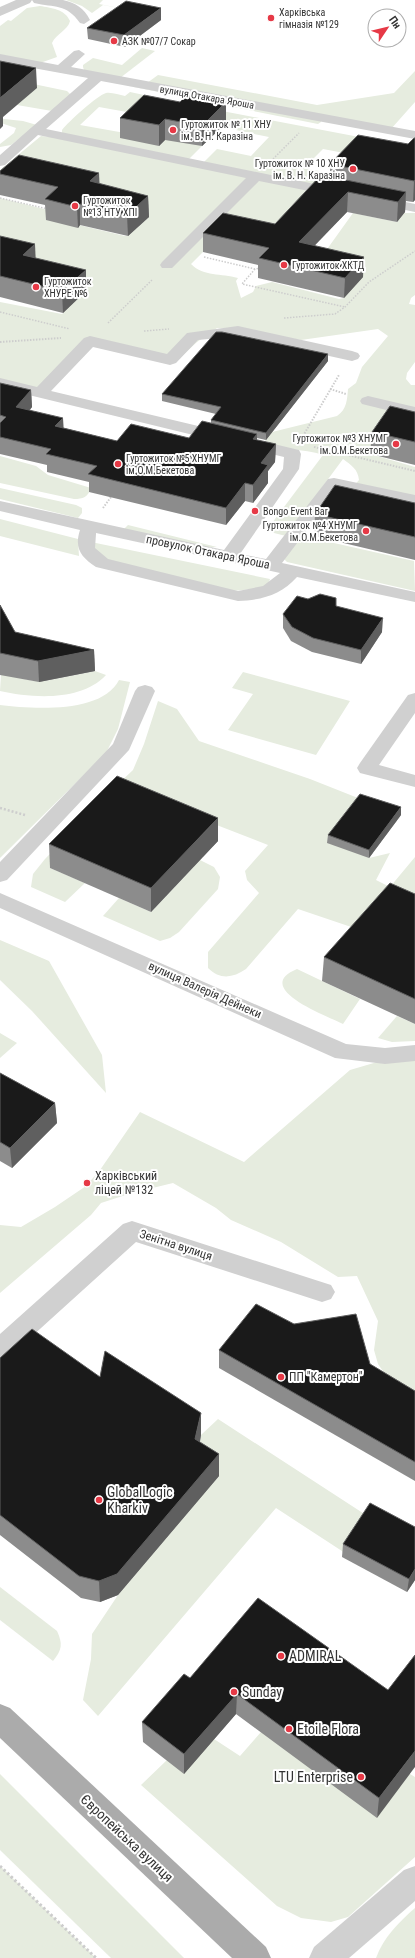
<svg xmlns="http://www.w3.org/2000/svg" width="415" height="1958" font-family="'Roboto Condensed',sans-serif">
  <rect width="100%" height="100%" fill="#fff"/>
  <g fill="#e6ecdf">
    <path d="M66,0h37l-4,4 81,16 -77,-15 -11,8 -10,-7z"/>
    <path d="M40,6c11,2 25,3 30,15 -2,9 -14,13 -18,22l5,14 -17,6 -40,-7v-30l8,-6 3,1 16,-13z"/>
    <path d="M142,48l13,3 -35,27 -36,-8 -1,-3v-2l10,-7 29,7z"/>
    <path d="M415,71v31l-24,27 -244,-46 11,-8 159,30 77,-12z"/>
    <path d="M0,77l67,14 4,4 -19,16 -35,-6 19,-17z"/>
    <path d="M124,85l197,35v2l-3,2z"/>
    <path d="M130,92l42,9 -34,13 -39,-7 -19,18 45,8 35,12 8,-9 36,8 -17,17 14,4 16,-16 34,7 18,-19 -48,-10 4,-5 -29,-16 179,34 -15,16 -37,-7 -19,19 34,7 -37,69 -78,-12 -32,32c13,13 30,9 47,14l-2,3 5,17 12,-6 3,-6 16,-4 67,17 5,-1 -29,-32 38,-53 44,9 7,-9h11v82l-4,3 -2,6 6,1v57l-8,11 -1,6 5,6h4v46l-32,-6 -12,20 -1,9 45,13v37l-65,-14 9,-10c-1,-11 -8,-15 -16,-21l-57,77 -20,-5 57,-76c-20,-7 -43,-3 -61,-17l6,-5 69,-17c10,-7 10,-16 11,-27l8,-6 6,-16 26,-31 -10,-7 -77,11 -59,-10 -25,-2 -20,14 -15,14 -12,4 -80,-19 -48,50 -42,-10v-79l62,12 24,-23 -86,-34v-59l56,14 2,8 67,16 4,-1 19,-17 -148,-25v-23l41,-34 21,2v-8c6,-8 36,-35 44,-37 6,-1 13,2 19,3z"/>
    <path d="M4,119l19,2 14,4 -26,20 -11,2v-3l14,-11 2,-5 -15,-5 -1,-3z"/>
    <path d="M0,456l36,10 12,9 43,13c-3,9 -8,11 -17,11l-74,-16z"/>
    <path d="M0,488l76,17 6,3v5l-4,5 -78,-19z"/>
    <path d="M0,519l78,20 1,17 -79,-20z"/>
    <path d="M128,525l89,22 -17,1 -76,-19z"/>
    <path d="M301,540l24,1 89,20 1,30 -128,-29 -4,-4 3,-15z"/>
    <path d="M91,542l179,37 -2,6 -5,3 -31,3 -129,-31 -10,-8z"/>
    <path d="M95,671l11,4c-25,27 -74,23 -106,16l1,-17 33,7h11z"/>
    <path d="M243,672l107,29 -34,54 -88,-25 25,-36 -21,-6z"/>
    <path d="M119,680l11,2 -12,47 -12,24 -106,105v-153c32,4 102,9 119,-25z"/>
    <path d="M158,701l19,8 22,32 111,38 48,19 11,60 21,-5 -14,27 14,7 25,-30v62l-49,13 -68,-23 -52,60c-13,9 -26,11 -38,-1v-16l51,-59 -12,-13 -2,-9 23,-26 -152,-59 17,-16 11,-26z"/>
    <path d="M87,816l-37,52 35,15 -20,19 -34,-15 2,-13 12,-15z"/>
    <path d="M200,860l14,7 6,10 -2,12 -39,43 -9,6 -10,3 -57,-25 16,-18 32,14z"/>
    <path d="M0,940l49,21 53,94 4,38 -74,-82 -32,-31z"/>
    <path d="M297,969l63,30 -17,25c-16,-8 -92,-36 -46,-55z"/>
    <path d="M397,1016l18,8v17l-23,1 -14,-4z"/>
    <path d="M0,1033l17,10 -17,15z"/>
    <path d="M384,1060h31v340l-24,-17 -13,-19 -4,-14 4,-29 -21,-45 -19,1 -57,-35 -50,-22 -15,-12 -43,-25 -41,10 -31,10 -10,12 -91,78v-68l21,2 34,-20 31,-21 14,-16 40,-58 104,50 106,-92z"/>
    <path d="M218,1419l151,98 -24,36 -69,-45 -178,208 -15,-16 8,-41 1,-25 26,-39 100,-119 -22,-15 5,-26z"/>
    <path d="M0,1587l57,44c6,13 5,19 -4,30l-53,-41z"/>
    <path d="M261,1732l149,42 5,3v80l-67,60 -17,5 -30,-4 -24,-12 -136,-121 26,-25 47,-21 26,17z"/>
    <path d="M0,1774l184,184h-73l-111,-108z"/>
    <path d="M0,1866l96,92h-96z"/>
    <path d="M415,1908v50h-39c7,-20 23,-36 39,-50z"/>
  </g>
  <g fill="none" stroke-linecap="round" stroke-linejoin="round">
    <g stroke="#cdcdcd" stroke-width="1.5" stroke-dasharray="1.5 1.5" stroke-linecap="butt">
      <path d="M273,159l26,-26"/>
      <path d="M0,198l48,11"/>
      <path d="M204,257l51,12 7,-1"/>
      <path d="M255,269l-13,15 103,23"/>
      <path d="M0,312l70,17"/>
      <path d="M284,318l51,-4 10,-7 24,-25 46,-31"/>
      <path d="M108,323l45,-44"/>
      <path d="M144,331l25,-2"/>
    </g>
    <g stroke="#cdcdcd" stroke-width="2" stroke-dasharray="1.5 1.5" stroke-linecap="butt">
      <path d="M0,342l61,-4"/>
      <path d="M330,389l16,5"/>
      <path d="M303,436l36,-61"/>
      <path d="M314,447l101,24"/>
      <path d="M103,508l8,-11"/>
    </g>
    <path stroke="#cdcdcd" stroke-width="2.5" stroke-dasharray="2 2" stroke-linecap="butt" d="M0,808l25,7"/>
    <path stroke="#cdcdcd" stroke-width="3" stroke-dasharray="2.5 2.5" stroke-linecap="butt" d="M0,1866l96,92"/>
    <g fill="#d0d0d0" fill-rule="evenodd">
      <path d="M16,0h47c13,3 21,8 27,20l-6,4 -4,-1c-14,-20 -25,-15 -46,-20l-2,-3 -2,3 -30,13v-9z"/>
      <path d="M79,50l6,4 -14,13 344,64v8l-314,-58 -55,48 293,60 5,1 2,3 -2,3 -5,1 -80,-16 -87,87h-10l-2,-3 2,-3 84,-84 -208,-43 -33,30 -5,1v-11l88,-77 -88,-16v-8l58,11 16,-14z"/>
      <path d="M377,196l38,8v8l-43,-9 -2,-3 2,-3z"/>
      <path d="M238,326l114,25 6,2 2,3 -2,3 -6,2 -114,-25 -40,4 -22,23 -6,2 -77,-18 -42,44 248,59 2,4 -2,15 -59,85 26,5 62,-80 6,-1 81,17v10l-77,-16 -56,74 133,29v10l-118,-25c-16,18 -35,23 -59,24l-142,-34c-15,-10 -22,-19 -16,-37l-80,-19v-10l224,49 59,-81 1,-12 -284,-69v-10l37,9 47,-49 6,-2 77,18 20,-21zM96,534v-1l184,40 -17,13 -25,5 -130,-32 -13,-11z"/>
      <path d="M368,396l47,11v10l-53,-13 -2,-3 2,-3z"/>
      <path d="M145,685l7,2 3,4 -26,59 -122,130 -7,2v-20l113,-118 22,-53 3,-4z"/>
      <path d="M415,693v20l-36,52 36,10v12l-55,-14 -3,-5 3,-5 48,-68z"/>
      <path d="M0,893l346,151 39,4 30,-3v16l-30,3 -50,-6 -335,-150z"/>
      <path d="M132,1221l199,64 4,7 -4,7 -9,3 -186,-60 -127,115 -9,4v-27l123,-110z"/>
      <path d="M415,1866v35l-66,57h-40l5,-11 90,-77z"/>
    </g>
    <path fill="#ababab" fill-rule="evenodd" d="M0,1704l10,4 256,239 5,11h-39l-232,-220z"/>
  </g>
  <g fill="#8c8c8c">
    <path d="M161,20l-36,27 -37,-8 -1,-11z"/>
    <path d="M180,102h46v21l-24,23 -37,-6 -6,6 -39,-8v-20z"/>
    <path d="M415,138v62l-2,2 -7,-1 -1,11 -8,10 -50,-10 -33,33 49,32 -19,21 -86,-20v-13l-55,-13v-19l72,-9 55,-47v-13l78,-20z"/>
    <path d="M0,171l100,13 48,12 1,21 -21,19 -48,-11 -2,3 -32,-8 -1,-15 -45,-10z"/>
    <path d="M0,236l35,22 51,33 -23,22 -63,-16z"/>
    <path d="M328,361l-62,79 -9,-2v2l19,4 -1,18 -7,9v12l-15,20 -8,-2 -19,24 -137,-33v-10l-42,-10v-7l-47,-11v-71l31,7 1,17 -2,3 34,18 53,13 72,-3 22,-15v-3l5,-6 -54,-13v-7z"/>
    <path d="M415,412v53l-45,-11 2,-22z"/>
    <path d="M415,503v57l-101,-24 1,-22z"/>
    <path d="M0,605l15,27 79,18 1,21 -56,11 -39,-7z"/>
    <path d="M336,606l46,26 -21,32 -49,-12 -21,-11 -8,-13v-14z"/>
    <path d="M401,815l-32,43 -42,-15 1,-8z"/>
    <path d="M218,841l-67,71 -101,-44 -1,-24z"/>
    <path d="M415,894v130l-93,-43 2,-24z"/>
    <path d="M0,1073l55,30 2,20 -45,45 -12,-7z"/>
    <path d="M219,1350l151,14 45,27v90l-196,-113z"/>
    <path d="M0,1358l201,77 -1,7 19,12v22l-101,119 -18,7 -19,-4 -81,-63z"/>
    <path d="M343,1544l72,36 -8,12 -65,-35z"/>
    <path d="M415,1655l-38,163 -141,-104 -52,60 -41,-32 -1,-20 48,-44 198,12z"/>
  </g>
  <g fill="#5f5f5f">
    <path d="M161,8v12l-36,27 -1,-12z"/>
    <path d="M36,68l1,20 -34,29v9l-3,3v-31z"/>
    <path d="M226,102v21l-24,23v-20z"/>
    <path d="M165,119v21l-6,6v-21z"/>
    <path d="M99,173l1,21 -10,-13z"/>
    <path d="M415,180v20l-2,2 1,-21z"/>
    <path d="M348,192l-1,20 -48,50v-20z"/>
    <path d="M406,192l-1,20 -8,10 1,-20z"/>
    <path d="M148,196l1,21 -21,19 -1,-21z"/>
    <path d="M80,204v21l-2,3 -1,-21z"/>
    <path d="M35,244l1,22 -13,-11z"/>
    <path d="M364,257l-1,20 -19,21 1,-20z"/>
    <path d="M86,270v21l-23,22 -1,-22z"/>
    <path d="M328,354v7l-62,79v-7z"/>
    <path d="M31,390l1,17 -15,17 -1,-17z"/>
    <path d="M63,418l1,17 -9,-9z"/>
    <path d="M257,434v18l-4,-13z"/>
    <path d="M276,444l-1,18 -7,9v12l-15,20v-18l8,-22z"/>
    <path d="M245,483v18l-19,24v-17z"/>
    <path d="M383,618l-1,14 -21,32v-14z"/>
    <path d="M94,650l1,21 -56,11 -1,-21z"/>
    <path d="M401,807v8l-32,43v-8z"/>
    <path d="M218,818v23l-67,71v-24z"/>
    <path d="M55,1103l2,20 -45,45 -2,-20z"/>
    <path d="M201,1413v22l-5,26 -1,-22z"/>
    <path d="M219,1454v22l-101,119 -18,7 -1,-21z"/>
    <path d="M415,1569v11l-8,12 2,-13z"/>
    <path d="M237,1694l-1,20 -52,60v-20z"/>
    <path d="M415,1751v16l-38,51 2,-20z"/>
  </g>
  <g fill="#1a1a1a" stroke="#5f5f5f">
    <path d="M126,1l35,7 -37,27 -37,-7z"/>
    <path d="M0,61l36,7 -36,30z"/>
    <path d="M144,95l36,7 7,-7 39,7 -24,24 -37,-7 -6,6 -39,-7z"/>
    <path d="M358,135l50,9 6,-6h1v42l-1,1 -84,-17z"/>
    <path d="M19,155l80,18 -9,8 58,15 -21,19 -47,-11 -3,3 -32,-8 13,-12 -58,-13v-3z"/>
    <path d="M321,175l85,17 -8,10 -50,-10 -49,50 65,15 -19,21 -86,-20 10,-10 -66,-15 20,-20 52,11z"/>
    <path d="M0,236l35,8 -12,11 63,15 -24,21 -62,-15z"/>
    <path d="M216,332h6l106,22 -62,79 -55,-13 10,-13 -59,-13z"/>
    <path d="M0,383l31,7 -15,17 47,11 -8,8 62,15 14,-17 58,14 13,-17 55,13 -4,5 23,5 -15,19 7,2 -15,20 -8,-2 -19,25 -138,-34 9,-8 -51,-12 5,-5 -51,-12v-14l6,-6 -6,-2z"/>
    <path d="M390,406l25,6v30l-43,-10z"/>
    <path d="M335,485l80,18v34l-100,-23z"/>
    <path d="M320,594l16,4v8l47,12 -22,32 -48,-12 -21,-11 -9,-13 14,-18 11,3z"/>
    <path d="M0,605l15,27 79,18 -56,11 -38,-8z"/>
    <path d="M117,776l101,42 -67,70 -102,-44z"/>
    <path d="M360,794l41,13 -32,43 -41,-15z"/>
    <path d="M390,883l25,11v105l-91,-42z"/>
    <path d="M0,1073l55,30 -45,45 -10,-6z"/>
    <path d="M256,1304l38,20 62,-10 14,50 45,27v71l-196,-112z"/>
    <path d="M32,1329l68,48 5,-26 96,62 -6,26 24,15 -102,120 -18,7 -20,-5 -79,-61v-157z"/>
    <path d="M370,1503l45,24v42l-6,10 -66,-35z"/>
    <path d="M258,1598l130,92 27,-35v96l-36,47 -142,-104 -53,60 -42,-32 42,-48 6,4z"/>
  </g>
  <g fill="#e63946" stroke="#fff" stroke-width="1.5">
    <circle cx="271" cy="18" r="4"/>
    <circle cx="114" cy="41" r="4"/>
    <circle cx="173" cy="130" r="4"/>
    <circle cx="353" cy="169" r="4"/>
    <circle cx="75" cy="206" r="4"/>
    <circle cx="284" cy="265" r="4"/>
    <circle cx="36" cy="287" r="4"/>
    <circle cx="396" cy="444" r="4"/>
    <circle cx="118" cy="464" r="4"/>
    <circle cx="255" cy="511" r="4"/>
    <circle cx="366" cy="531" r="4"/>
    <circle cx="87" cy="1183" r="4"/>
    <circle cx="281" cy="1377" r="4"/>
    <circle cx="99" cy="1500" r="4"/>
    <circle cx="281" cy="1656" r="4"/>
    <circle cx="234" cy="1692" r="4"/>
    <circle cx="289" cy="1729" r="4"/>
    <circle cx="361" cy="1777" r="4"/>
  </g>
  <g text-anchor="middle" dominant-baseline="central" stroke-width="4" stroke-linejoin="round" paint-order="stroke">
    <g font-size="10" fill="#333" stroke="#fff" text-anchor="start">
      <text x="279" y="12">Харківська<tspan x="279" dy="12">гімназія №129</tspan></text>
      <text x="122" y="41">АЗК №07/7 Сокар</text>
      <text x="181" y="124">Гуртожиток № 11 ХНУ<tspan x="181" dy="12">ім. В. Н. Каразіна</tspan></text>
      <text x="345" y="163" text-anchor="end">Гуртожиток № 10 ХНУ<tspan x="345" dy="12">ім. В. Н. Каразіна</tspan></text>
      <text x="83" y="200">Гуртожиток<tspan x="83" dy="12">№13 НТУ ХПІ</tspan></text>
      <text x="292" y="265">Гуртожиток ХКТД</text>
      <text x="44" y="281">Гуртожиток<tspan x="44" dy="12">ХНУРЕ №6</tspan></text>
      <text x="388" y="438" text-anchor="end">Гуртожиток №3 ХНУМГ<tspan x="388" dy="12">ім.О.М.Бекетова</tspan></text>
      <text x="126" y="458">Гуртожиток №5 ХНУМГ<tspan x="126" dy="12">ім.О.М.Бекетова</tspan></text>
      <text x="263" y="511">Bongo Event Bar</text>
      <text x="358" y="525" text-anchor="end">Гуртожиток №4 ХНУМГ<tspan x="358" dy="12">ім.О.М.Бекетова</tspan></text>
    </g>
    <g font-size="10" fill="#333" stroke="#fff">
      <text transform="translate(207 97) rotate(10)">вулиця Отакара Яроша</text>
    </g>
    <g font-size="12" fill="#333" stroke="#fff">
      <text transform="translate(208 552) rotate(12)">провулок Отакара Яроша</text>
      <text transform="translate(205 990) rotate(24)">вулиця Валерія Дейнеки</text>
      <text transform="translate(176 1245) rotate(18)">Зенітна вулиця</text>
    </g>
    <g font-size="12" fill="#333" stroke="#fff" text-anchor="start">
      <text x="95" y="1176">Харківський<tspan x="95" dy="14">ліцей №132</tspan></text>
      <text x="289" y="1377">ПП "Камертон"</text>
    </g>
    <g font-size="14" fill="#333" stroke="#fff" text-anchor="start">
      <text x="107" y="1492">GlobalLogic<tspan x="107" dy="16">Kharkiv</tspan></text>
      <text x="289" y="1656">ADMIRAL</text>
      <text x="242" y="1692">Sunday</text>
      <text x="297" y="1729">Etoile Flora</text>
      <text x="353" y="1777" text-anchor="end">LTU Enterprise</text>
    </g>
    <g font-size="14" fill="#333" stroke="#fff">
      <text transform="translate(127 1838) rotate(43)">Європейська вулиця</text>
    </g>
  </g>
  <g transform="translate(387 28) rotate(55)"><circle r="19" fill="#ffffff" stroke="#adadad"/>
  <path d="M0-3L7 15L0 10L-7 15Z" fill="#e63946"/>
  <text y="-6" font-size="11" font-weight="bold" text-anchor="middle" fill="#333333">Пн</text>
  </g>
</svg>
